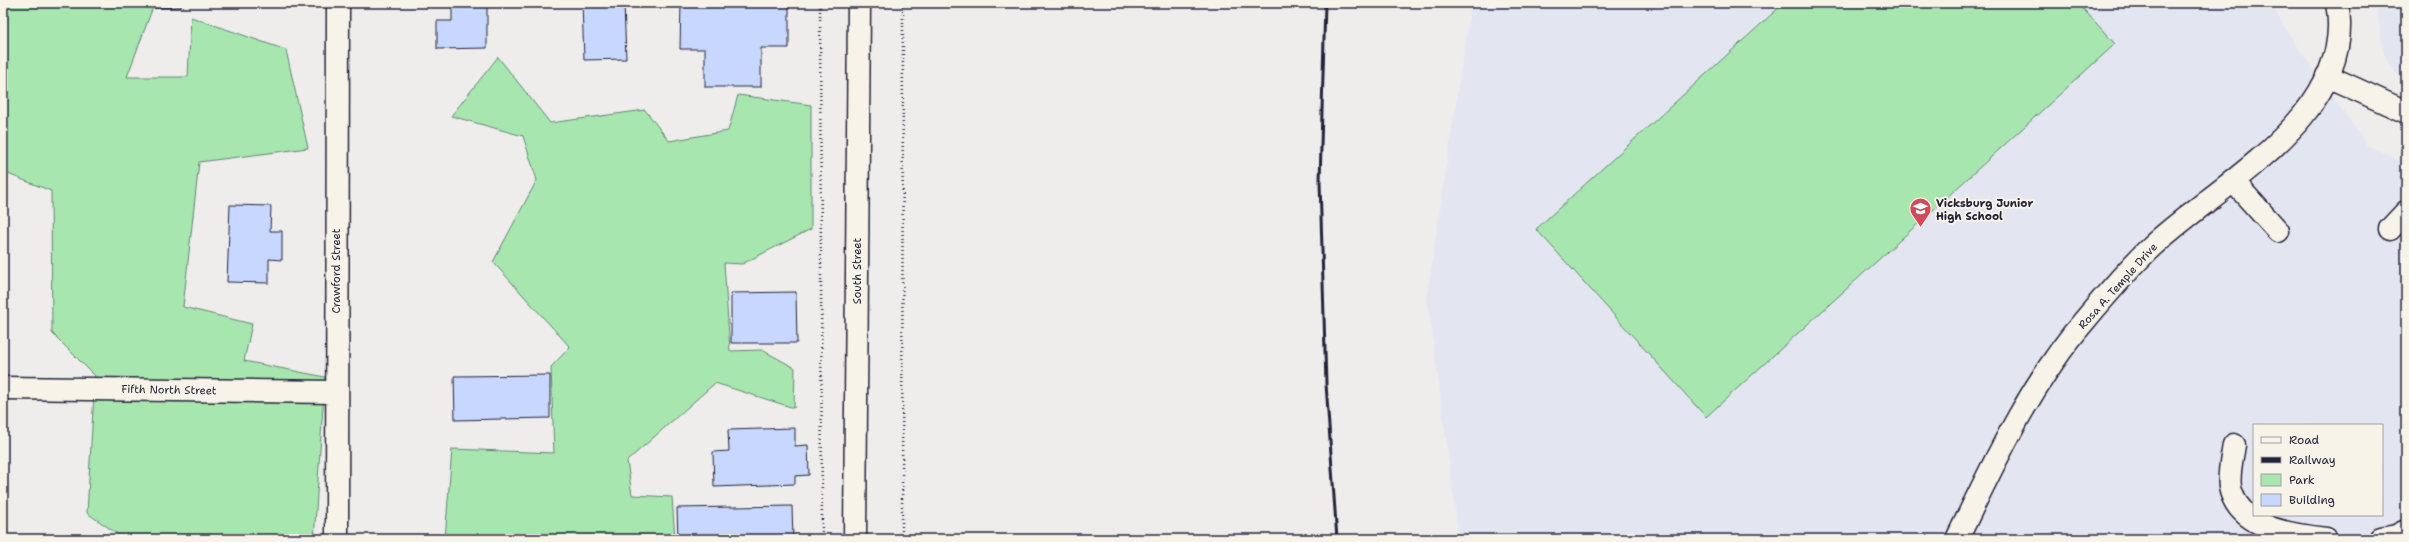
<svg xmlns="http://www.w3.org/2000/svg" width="2409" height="542" font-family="'Shantell Sans',sans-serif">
  <rect width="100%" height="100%" fill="#eeedec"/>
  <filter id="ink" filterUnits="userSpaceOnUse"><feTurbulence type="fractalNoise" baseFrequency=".025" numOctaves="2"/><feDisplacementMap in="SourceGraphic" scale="8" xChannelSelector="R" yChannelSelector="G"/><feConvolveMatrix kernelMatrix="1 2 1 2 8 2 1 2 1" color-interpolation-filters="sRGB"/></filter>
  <g filter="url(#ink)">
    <g fill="#e3e6f1" fill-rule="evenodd">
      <path d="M1471,3h799l23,37 74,105 39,18v376h-947l-32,-244zM2254,425h128v90h-128z"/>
      <path d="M2376,3h30v79l-13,-12 -9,-15z"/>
    </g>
    <g fill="#a7e7af" stroke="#648475">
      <path d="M3,3h138l12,4 -26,70h61l3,-60 95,33 22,98 -109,14 -16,145 69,17 -8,37 81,16 -11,162h-189l-38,-26 8,-137 -43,-43 -1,-142 -48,-19z"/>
      <path d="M1784,3h294l37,41 -409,373 -170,-188z"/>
      <path d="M498,57l52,66 95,-13 24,31 59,-10 10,-36 73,10v124l-69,35 -18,-1 6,88 32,-1 33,18 -1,40 -79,-25 -88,78 5,34 40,2 3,42h-230l7,-90 102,4 -3,-86 19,-20 -77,-85 44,-82 -14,-44 -72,-20z"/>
    </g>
    <g fill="#c8d7fd" stroke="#22223b">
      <path d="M154,3h27v4l-27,1z"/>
      <path d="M452,3h35v45l-50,1v-28h15z"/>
      <path d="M582,3h42l2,56 -42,1z"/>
      <path d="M681,3h108v45h-28v39h-56v-38h-25z"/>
      <path d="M230,205l41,1 -1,25h12v29l-13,-1v24l-42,-1z"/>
      <path d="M796,292l1,51h-66v-50z"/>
      <path d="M550,375v43l-95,2 -1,-44z"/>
      <path d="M795,428v18l13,-1 1,30 -14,1v8l-81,3 -1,-35 16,-1 -1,-21z"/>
      <path d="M792,506l1,33h-115l-1,-31z"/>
    </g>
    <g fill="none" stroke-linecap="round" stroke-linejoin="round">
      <defs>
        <g id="minor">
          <path d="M2327,76l79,36"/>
          <path d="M2233,181l45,50"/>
          <path d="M2390,229l16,-17"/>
          <path d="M3,388l333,4"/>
          <path d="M2234,445c-2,13 -6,29 -4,42 8,41 61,48 96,52"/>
          <path d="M337,539l1,-536"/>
          <path d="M855,539l4,-536"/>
          <path d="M1957,539c37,-76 73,-155 128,-219 21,-25 43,-51 66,-73 68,-64 207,-132 186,-244"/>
          <path d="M2381,539l15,-3 10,-5"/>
        </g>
      </defs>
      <use href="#minor" stroke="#22223b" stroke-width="25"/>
      <g stroke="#22223b" stroke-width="2.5" stroke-dasharray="1 3" stroke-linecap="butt">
        <path d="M820,3l2,536"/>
        <path d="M902,539l1,-536"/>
      </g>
      <use href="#minor" stroke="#f7f3e8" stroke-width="22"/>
      <path stroke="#22223b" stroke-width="3" d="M1325,3l-5,179 6,202 11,155"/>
    </g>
  </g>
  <defs>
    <symbol id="school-pin" viewBox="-11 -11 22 30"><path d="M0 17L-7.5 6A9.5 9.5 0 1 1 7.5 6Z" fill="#d1495b" stroke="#f7f3e8"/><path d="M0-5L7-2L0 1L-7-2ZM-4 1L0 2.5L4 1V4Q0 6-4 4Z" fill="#fff"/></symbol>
  </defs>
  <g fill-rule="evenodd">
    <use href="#school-pin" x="1908" y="196" width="25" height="34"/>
  </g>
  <g text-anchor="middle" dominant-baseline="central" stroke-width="4" stroke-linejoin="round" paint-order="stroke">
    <g font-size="11" font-weight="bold" fill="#22223b" stroke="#f7f3e8" text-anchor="start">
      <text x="1936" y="203">Vicksburg Junior<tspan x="1936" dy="13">High School</tspan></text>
    </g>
    <g font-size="11" fill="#22223b" stroke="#f7f3e8">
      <text transform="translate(336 271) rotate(-90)">Crawford Street</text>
      <text transform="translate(857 271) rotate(-90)">South Street</text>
      <text transform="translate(2118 286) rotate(-48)">Rosa A. Temple Drive</text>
      <text transform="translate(169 390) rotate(1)">Fifth North Street</text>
    </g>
  </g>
  <rect width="2409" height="542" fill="none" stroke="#f7f3e8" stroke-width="16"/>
  <rect x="8" y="8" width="2393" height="526" fill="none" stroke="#22223b" stroke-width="1.5" filter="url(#ink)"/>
  <rect x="2253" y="424" width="130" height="92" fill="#f7f3e8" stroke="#a29fa3"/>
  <rect x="2261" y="437" width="20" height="6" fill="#f7f3e8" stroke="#a29fa3"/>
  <text x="2289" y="444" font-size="12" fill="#22223b">Road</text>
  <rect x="2261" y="457" width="20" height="6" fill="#22223b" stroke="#a29fa3"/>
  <text x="2289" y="464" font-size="12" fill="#22223b">Railway</text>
  <rect x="2261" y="474" width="20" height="12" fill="#a7e7af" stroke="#a29fa3"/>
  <text x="2289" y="484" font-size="12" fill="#22223b">Park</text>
  <rect x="2261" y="494" width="20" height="12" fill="#c8d7fd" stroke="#a29fa3"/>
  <text x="2289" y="504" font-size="12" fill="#22223b">Building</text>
</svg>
